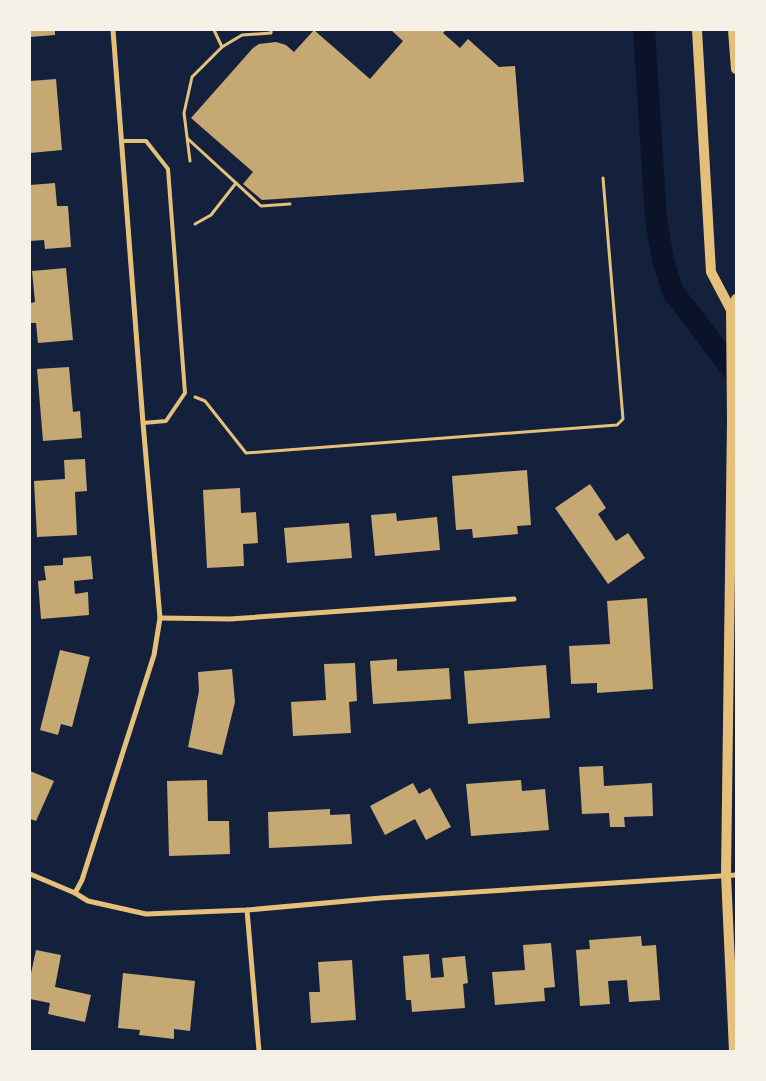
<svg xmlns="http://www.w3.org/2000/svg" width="766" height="1081" font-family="'Roboto Condensed',sans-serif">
  <rect width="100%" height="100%" fill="#14213d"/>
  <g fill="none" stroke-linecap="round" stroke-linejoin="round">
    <path stroke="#0b132b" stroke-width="22" d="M644,30l12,189 7,41 10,32 63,82"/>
  </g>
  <g fill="#c6a872">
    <path d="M30,30h25v5l-25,2z"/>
    <path d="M314,30l56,49 33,-38 -12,-11h55l-3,3 17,15 8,-9 31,28 16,-1 9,116 -262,18 -19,-16 10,-12 -62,-54 62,-70 6,-4 17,-2 10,3 8,7z"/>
    <path d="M56,79l6,71 -32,3v-72z"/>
    <path d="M55,183l2,23h11l3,41 -26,2 -1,-9 -14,1v-56z"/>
    <path d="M66,268l7,72 -35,3 -2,-20h-6v-20l5,-1 -3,-31z"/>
    <path d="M69,367l4,45 7,-1 2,27 -39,3 -6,-72z"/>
    <path d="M85,459l2,32 -12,1 2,43 -40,2 -3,-56 31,-2 -1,-19z"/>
    <path d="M527,470l4,55 -14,1 1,8 -45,4 -1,-9 -16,1 -4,-54z"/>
    <path d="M590,484l16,24 -8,6 18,27 12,-8 17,25 -37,26 -53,-76z"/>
    <path d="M240,488l1,25 15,-1 2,31 -15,1 1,22 -37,2 -4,-78z"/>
    <path d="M396,513l1,8 40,-4 3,33 -65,6 -4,-41z"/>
    <path d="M349,523l3,35 -65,5 -3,-35z"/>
    <path d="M91,556l2,23 -19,2 1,13 13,-2 1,23 -48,4 -3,-38 8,-1 -2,-14 19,-1v-7z"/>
    <path d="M647,598l6,91 -56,4v-10l-26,1 -2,-38 41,-2 -3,-43z"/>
    <path d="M60,650l30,7 -18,70 -11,-3 -3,11 -18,-5z"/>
    <path d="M397,659v12l52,-3 2,31 -78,5 -3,-43z"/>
    <path d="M355,663l2,38 -8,1 2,31 -58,3 -2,-34 35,-2 -2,-36z"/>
    <path d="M546,665l4,53 -82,6 -4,-53z"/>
    <path d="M232,669l3,33 -13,53 -34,-8 11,-56 -1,-19z"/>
    <path d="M603,766l1,20 48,-3 1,33 -29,1 1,10h-15l-1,-14 -27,1 -3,-47z"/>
    <path d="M30,771l24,10 -18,40 -6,-2z"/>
    <path d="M207,780l1,41h21l1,33 -61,2 -2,-75z"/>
    <path d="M521,780l1,11 23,-2 4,41 -78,6 -5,-52z"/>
    <path d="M413,783l6,11 11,-6 21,39 -25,13 -11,-21 -30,16 -15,-29z"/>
    <path d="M330,809v6l20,-1 2,30 -83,4 -1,-36z"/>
    <path d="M641,936l1,10 14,-1 4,55 -31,2 -2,-22 -19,1 2,23 -30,2 -4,-56 14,-1 -1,-9z"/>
    <path d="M551,943l4,44 -11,1 1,13 -50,4 -3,-33 33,-2 -2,-25z"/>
    <path d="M36,950l25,5 -6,32 36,8 -6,27 -37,-8 2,-11 -20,-4v-21z"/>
    <path d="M429,954l2,24 13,-1 -2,-19 23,-2 3,27 -5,1 2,24 -53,4 -1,-12h-5l-3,-44z"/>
    <path d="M352,960l4,60 -45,3 -2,-31h11l-2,-30z"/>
    <path d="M123,973l72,8 -5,50 -16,-2v10l-35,-4 1,-5 -22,-2z"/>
  </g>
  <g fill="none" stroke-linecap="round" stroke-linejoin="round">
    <g stroke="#e5c07b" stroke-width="3">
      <path d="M222,47l20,-12 29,-2v-3"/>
      <path d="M188,139l73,67 29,-2"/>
      <path d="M190,161l-6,-48 8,-36 30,-30 -8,-17"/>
      <path d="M195,224l16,-9 25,-32"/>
      <path d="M195,397l10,4 41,52 371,-28 6,-6 -20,-241"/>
    </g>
    <path stroke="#e5c07b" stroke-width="4" d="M121,141h25l22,28 17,224 -19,28 -23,2"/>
    <g stroke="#e5c07b" stroke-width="5">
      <path d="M160,618l70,1 284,-20"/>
      <path d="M30,874l45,19 13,8 58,13 101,-4 134,-12 355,-23"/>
      <path d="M75,893l7,-13 72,-225 6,-37 -17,-195 -30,-393"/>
      <path d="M247,910l12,141"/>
    </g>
    <g stroke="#e5c07b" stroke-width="10">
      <path d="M697,30l14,242 20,38"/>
      <path d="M733,30l3,39"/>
      <path d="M734,1051l-8,-176 6,-454 -1,-111 5,-11"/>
    </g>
  </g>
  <rect width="766" height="1081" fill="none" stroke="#f6f1e7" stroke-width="62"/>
</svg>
